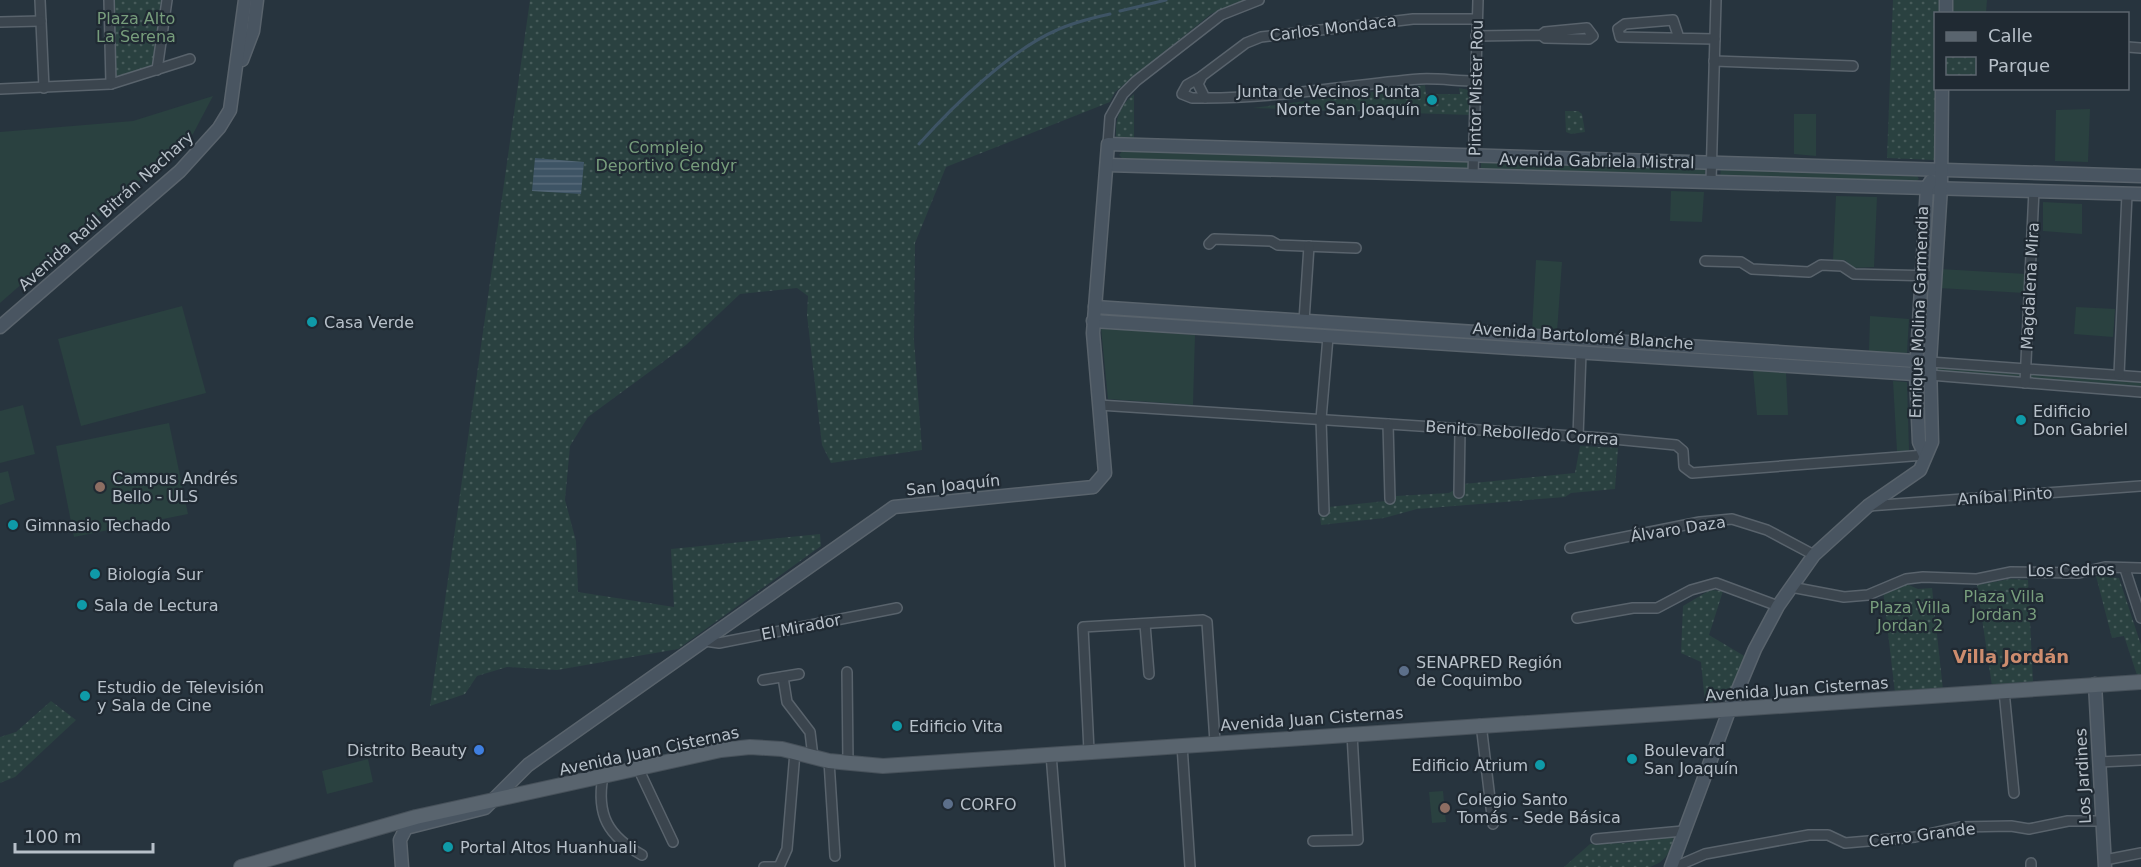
<svg xmlns="http://www.w3.org/2000/svg" width="2141" height="867" font-family="'DejaVu Sans',sans-serif">
  <defs>
    <pattern id="park-dots" width="8" height="8" patternUnits="userSpaceOnUse" patternTransform="scale(1.5)"><rect width="8" height="8" fill="#2a4140"/><path d="M2 2h.1M6 6h.1" fill="none" stroke="#475b5a" stroke-width="1.8" stroke-linecap="round"/></pattern>
    <pattern id="water-rules" width="6" height="5" patternUnits="userSpaceOnUse" patternTransform="scale(1.5)"><rect width="6" height="5" fill="#3e5465"/><path d="M0 2.5h6" fill="none" stroke="#586b7a"/></pattern>
  </defs>
  <rect width="100%" height="100%" fill="#27343e"/>
  <g fill="#2a4140">
    <path d="M1952,0h35l-1,13 -34,1z"/>
    <path d="M213,96l-20,38 -193,169v-171l133,-11z"/>
    <path d="M2090,109l-2,53 -33,-1 1,-51z"/>
    <path d="M1794,114h22v42l-22,-2z"/>
    <path d="M1123,150l345,10v9l-345,-10 -4,-4z"/>
    <path d="M1481,162l224,5v9l-224,-6z"/>
    <path d="M1721,167l195,7 3,5 -5,3 -194,-6z"/>
    <path d="M1671,191l33,1 -2,30 -32,-1z"/>
    <path d="M1836,196l41,1 -3,70 -21,1 -8,-8h-12z"/>
    <path d="M2043,202l39,2v30l-39,-3z"/>
    <path d="M1536,260l26,2 -5,70 -25,-2z"/>
    <path d="M1940,269l86,5 -2,19 -85,-5z"/>
    <path d="M182,306l24,87 -125,33 -23,-87z"/>
    <path d="M2076,307l39,2 -2,28 -39,-3z"/>
    <path d="M1870,316l39,3 -2,34 -38,-1z"/>
    <path d="M1101,328l94,7 -2,70 -85,-6z"/>
    <path d="M1938,367l203,14v7l-203,-15z"/>
    <path d="M1753,370l33,2 2,43h-31z"/>
    <path d="M1893,381l14,1 2,68 -4,3 -8,-1z"/>
    <path d="M23,405l12,49 -35,9v-52z"/>
    <path d="M169,423l19,91 -114,23 -18,-91z"/>
    <path d="M8,471l7,29 -15,5v-32z"/>
    <path d="M368,759l5,23 -46,12 -5,-23z"/>
    <path d="M1443,791l3,31 -14,1 -3,-31z"/>
  </g>
  <g fill="url(#park-dots)">
    <path d="M109,0h58l-10,70 -46,14z"/>
    <path d="M530,0h715l-34,14 -96,78 -5,10 -164,65 -31,76 -1,97 8,110 -91,13 -9,-18 -15,-130 1,-19 -11,-8 -57,6 -54,51 -98,72 -18,29 -5,54 11,41 2,51 96,15 -3,-58 149,-15 1,12 -143,103 -121,21 -50,-3 -30,9 -12,18 -35,12z"/>
    <path d="M1893,0h47l-1,13 -3,1 -2,146 -47,-2z"/>
    <path d="M1425,85l1,9h34l-1,-6 10,2 2,3v22l-218,-7z"/>
    <path d="M1134,94v45h-15l-3,-3c-1,-18 4,-31 18,-42z"/>
    <path d="M1565,111h13l4,3 3,18 -14,2 -5,-2z"/>
    <path d="M1580,446l38,2 -3,41 -44,4 -6,4 -148,12 -33,9 -63,7 -2,-17 76,-8 1,-4 53,-3 15,-9 111,-11z"/>
    <path d="M2096,576l23,2 22,67v29l-4,1 -13,-39 -12,2z"/>
    <path d="M2010,579l18,1 5,102 -41,4 -15,-101z"/>
    <path d="M1902,582l16,7 14,-1 11,102 -48,3 -12,-103z"/>
    <path d="M1710,590l13,1 -14,44 37,22c-10,26 -11,41 -41,46l-4,-41 -20,-9 2,-47z"/>
    <path d="M51,701l25,19 -61,57 -15,6v-46l16,-5z"/>
    <path d="M1674,836c-4,16 -7,25 -24,31h-86l26,-23 35,-1z"/>
  </g>
  <path fill="url(#water-rules)" d="M535,158l49,4 -3,32 -49,-3z"/>
  <g fill="none" stroke-linecap="round" stroke-linejoin="round">
    <g stroke="#3e5465" stroke-width="3">
      <path d="M1120,11l46,-11"/>
      <path d="M919,144c34,-38 91,-94 138,-114 17,-8 35,-12 53,-16"/>
    </g>
    <defs>
      <g id="street">
        <path d="M40,0l4,88"/>
        <path d="M109,0l2,84"/>
        <path d="M0,22l41,-1"/>
        <path d="M1476,36l65,-1 4,-3 42,-4 6,8 -4,3 -44,-1 -4,-3"/>
        <path d="M1679,38l-6,-18 -48,4 -7,5 2,8 95,2"/>
        <path d="M2128,47l13,1"/>
        <path d="M1714,61l139,5"/>
        <path d="M157,70l10,-70"/>
        <path d="M1201,77l-14,8 -5,9 10,4h13"/>
        <path d="M1475,81c-18,0 -37,-3 -55,-2 -73,6 -140,19 -215,19l-7,-14 4,-8 44,-33 15,-6 152,-18h64"/>
        <path d="M0,89l111,-5 79,-25"/>
        <path d="M1108,144l2,-27 13,-23 13,-13 85,-66 38,-15"/>
        <path d="M1473,175l5,-175"/>
        <path d="M1711,181l5,-181"/>
        <path d="M1209,244l5,-5 57,2 7,4 78,3"/>
        <path d="M1705,261l36,1 11,7 57,3 12,-7 21,1 12,8 81,2"/>
        <path d="M1304,321l5,-75"/>
        <path d="M1930,362l211,15"/>
        <path d="M1930,375l211,17"/>
        <path d="M2119,375l8,-181"/>
        <path d="M2025,383l9,-193"/>
        <path d="M1099,405l504,33 73,7 7,6 1,16 8,6 233,-18"/>
        <path d="M1388,424l2,75"/>
        <path d="M1578,437l3,-85"/>
        <path d="M1459,493l1,-63"/>
        <path d="M1868,506l273,-20"/>
        <path d="M1324,511l-3,-92 7,-82"/>
        <path d="M1570,548l130,-26 32,-3 35,11 47,25"/>
        <path d="M2125,569l16,49"/>
        <path d="M1791,587l53,10 24,-2 38,-16 17,-2 54,2 34,-7 68,1 26,-6 36,1"/>
        <path d="M1577,618l56,-10h24l34,-18 25,-7 62,23"/>
        <path d="M1145,624l4,50"/>
        <path d="M705,641l14,2 178,-35"/>
        <path d="M847,672l1,91"/>
        <path d="M783,677l4,25 23,30 3,25"/>
        <path d="M763,680l36,-6"/>
        <path d="M2004,691l10,102"/>
        <path d="M1481,724l12,100"/>
        <path d="M1182,745l8,122"/>
        <path d="M1089,751l-6,-124 120,-7 4,2 8,120"/>
        <path d="M1051,754l9,113"/>
        <path d="M829,761l6,95"/>
        <path d="M2099,762l42,-2"/>
        <path d="M638,768l35,74"/>
        <path d="M603,776c-7,39 5,60 39,79"/>
        <path d="M1596,839l87,-8"/>
        <path d="M1313,841l45,-1 -6,-106"/>
        <path d="M2105,860l36,-7"/>
        <path d="M2031,863v4"/>
        <path d="M764,867h13"/>
        <path d="M779,867l8,-18 8,-97"/>
        <path d="M1675,867l30,-13 104,-19h19l17,8 70,-6 45,-10 51,-1 18,3 39,-8h34"/>
      </g>
      <g id="secondary">
        <path d="M1946,14v-14"/>
        <path d="M242,60l11,-29 4,-31"/>
        <path d="M1107,165l1034,29"/>
        <path d="M1095,307l835,55"/>
        <path d="M1093,321l837,54"/>
        <path d="M0,327l180,-156 39,-43 11,-18 15,-110"/>
        <path d="M1925,455l-6,-13 -3,-69 11,-186 4,-6"/>
        <path d="M2095,684l10,183"/>
        <path d="M402,867l-2,-27 6,-12 79,-20 43,-43 366,-258 199,-20 12,-14 -12,-140 15,-189 1033,32"/>
        <path d="M1671,867l58,-156 26,-62 23,-43 36,-51 54,-49 52,-36 12,-28 -2,-80 11,-175 1,-99"/>
      </g>
      <path id="primary" d="M241,867l175,-50 305,-67 29,-3 32,2 47,12 54,5 1258,-84"/>
    </defs>
    <use href="#street" stroke="#59636c" stroke-width="12"/>
    <use href="#secondary" stroke="#59636c" stroke-width="15"/>
    <use href="#primary" stroke="#47515a" stroke-width="16"/>
    <use href="#street" stroke="#3b454e" stroke-width="9"/>
    <use href="#secondary" stroke="#495561" stroke-width="12"/>
    <use href="#primary" stroke="#59646e" stroke-width="14"/>
  </g>
  <g fill="#0f9aa8" stroke="#202a33" stroke-width="2">
    <circle cx="1432" cy="100" r="6"/>
    <circle cx="312" cy="322" r="6"/>
    <circle cx="2021" cy="420" r="6"/>
    <circle cx="13" cy="525" r="6"/>
    <circle cx="95" cy="574" r="6"/>
    <circle cx="82" cy="605" r="6"/>
    <circle cx="85" cy="696" r="6"/>
    <circle cx="897" cy="726" r="6"/>
    <circle cx="1632" cy="759" r="6"/>
    <circle cx="1540" cy="765" r="6"/>
    <circle cx="448" cy="847" r="6"/>
  </g>
  <g fill="#8d6e63" stroke="#202a33" stroke-width="2">
    <circle cx="100" cy="487" r="6"/>
    <circle cx="1445" cy="808" r="6"/>
  </g>
  <g fill="#5c6f8a" stroke="#202a33" stroke-width="2">
    <circle cx="1404" cy="671" r="6"/>
    <circle cx="948" cy="804" r="6"/>
  </g>
  <circle fill="#3f7fe0" stroke="#202a33" stroke-width="2" cx="479" cy="750" r="6"/>
  <g text-anchor="middle" dominant-baseline="central" stroke-width="4.5" stroke-linejoin="round" paint-order="stroke">
    <g font-size="16" fill="#779d7c" stroke="#202a33">
      <text x="136" y="18">Plaza Alto<tspan x="136" dy="18">La Serena</tspan></text>
      <text x="666" y="147">Complejo<tspan x="666" dy="18">Deportivo Cendyr</tspan></text>
      <text x="2004" y="596">Plaza Villa<tspan x="2004" dy="18">Jordan 3</tspan></text>
      <text x="1910" y="607">Plaza Villa<tspan x="1910" dy="18">Jordan 2</tspan></text>
    </g>
    <g font-size="16" fill="#b7c0c9" stroke="#202a33">
      <text transform="translate(1333 28) rotate(-7)">Carlos Mondaca</text>
      <text transform="translate(1476 88) rotate(-89)">Pintor Mister Rou</text>
      <text transform="translate(1597 161) rotate(1)">Avenida Gabriela Mistral</text>
      <text transform="translate(106 211) rotate(-42)">Avenida Raúl Bitrán Nachary</text>
      <text transform="translate(2030 286) rotate(-87)">Magdalena Mira</text>
      <text transform="translate(1919 312) rotate(-88)">Enrique Molina Garmendia</text>
      <text transform="translate(1583 336) rotate(4)">Avenida Bartolomé Blanche</text>
      <text transform="translate(1522 433) rotate(4)">Benito Rebolledo Correa</text>
      <text transform="translate(953 485) rotate(-6)">San Joaquín</text>
      <text transform="translate(2005 496) rotate(-4)">Aníbal Pinto</text>
      <text transform="translate(1678 529) rotate(-9)">Álvaro Daza</text>
      <text transform="translate(2071 570) rotate(-1)">Los Cedros</text>
      <text transform="translate(801 627) rotate(-11)">El Mirador</text>
      <text transform="translate(1797 689) rotate(-4)">Avenida Juan Cisternas</text>
      <text transform="translate(1312 719) rotate(-4)">Avenida Juan Cisternas</text>
      <text transform="translate(649 751) rotate(-12)">Avenida Juan Cisternas</text>
      <text transform="translate(2083 776) rotate(-93)">Los Jardines</text>
      <text transform="translate(1922 835) rotate(-7)">Cerro Grande</text>
    </g>
    <g font-size="16" fill="#b7c0c9" stroke="#202a33" text-anchor="start">
      <text x="1420" y="91" text-anchor="end">Junta de Vecinos Punta<tspan x="1420" dy="18">Norte San Joaquín</tspan></text>
      <text x="324" y="322">Casa Verde</text>
      <text x="2033" y="411">Edificio<tspan x="2033" dy="18">Don Gabriel</tspan></text>
      <text x="112" y="478">Campus Andrés<tspan x="112" dy="18">Bello - ULS</tspan></text>
      <text x="25" y="525">Gimnasio Techado</text>
      <text x="107" y="574">Biología Sur</text>
      <text x="94" y="605">Sala de Lectura</text>
      <text x="1416" y="662">SENAPRED Región<tspan x="1416" dy="18">de Coquimbo</tspan></text>
      <text x="97" y="687">Estudio de Televisión<tspan x="97" dy="18">y Sala de Cine</tspan></text>
      <text x="909" y="726">Edificio Vita</text>
      <text x="467" y="750" text-anchor="end">Distrito Beauty</text>
      <text x="1644" y="750">Boulevard<tspan x="1644" dy="18">San Joaquín</tspan></text>
      <text x="1528" y="765" text-anchor="end">Edificio Atrium</text>
      <text x="1457" y="799">Colegio Santo<tspan x="1457" dy="18">Tomás - Sede Básica</tspan></text>
      <text x="960" y="804">CORFO</text>
      <text x="460" y="847">Portal Altos Huanhuali</text>
    </g>
    <g font-size="18" font-weight="bold" fill="#cd8c6e" stroke="#202a33">
      <text x="2011" y="656">Villa Jordán</text>
    </g>
  </g>
  <rect x="1934" y="12" width="195" height="78" fill="#202a33" stroke="#5c666f" stroke-width="1.5"/>
  <rect x="1946" y="32" width="30" height="9" fill="#59646e" stroke="#5c666f" stroke-width="1.5"/>
  <text x="1988" y="42" font-size="18" fill="#b7c0c9">Calle</text>
  <rect x="1946" y="57" width="30" height="18" fill="url(#park-dots)" stroke="#5c666f" stroke-width="1.5"/>
  <text x="1988" y="72" font-size="18" fill="#b7c0c9">Parque</text>
  <path d="M15 843v9h138v-9" fill="none" stroke="#b7c0c9" stroke-width="3"/>
  <text x="24" y="843" font-size="18" fill="#b7c0c9" stroke="#202a33" stroke-width="4.5" paint-order="stroke">100 m</text>
</svg>
